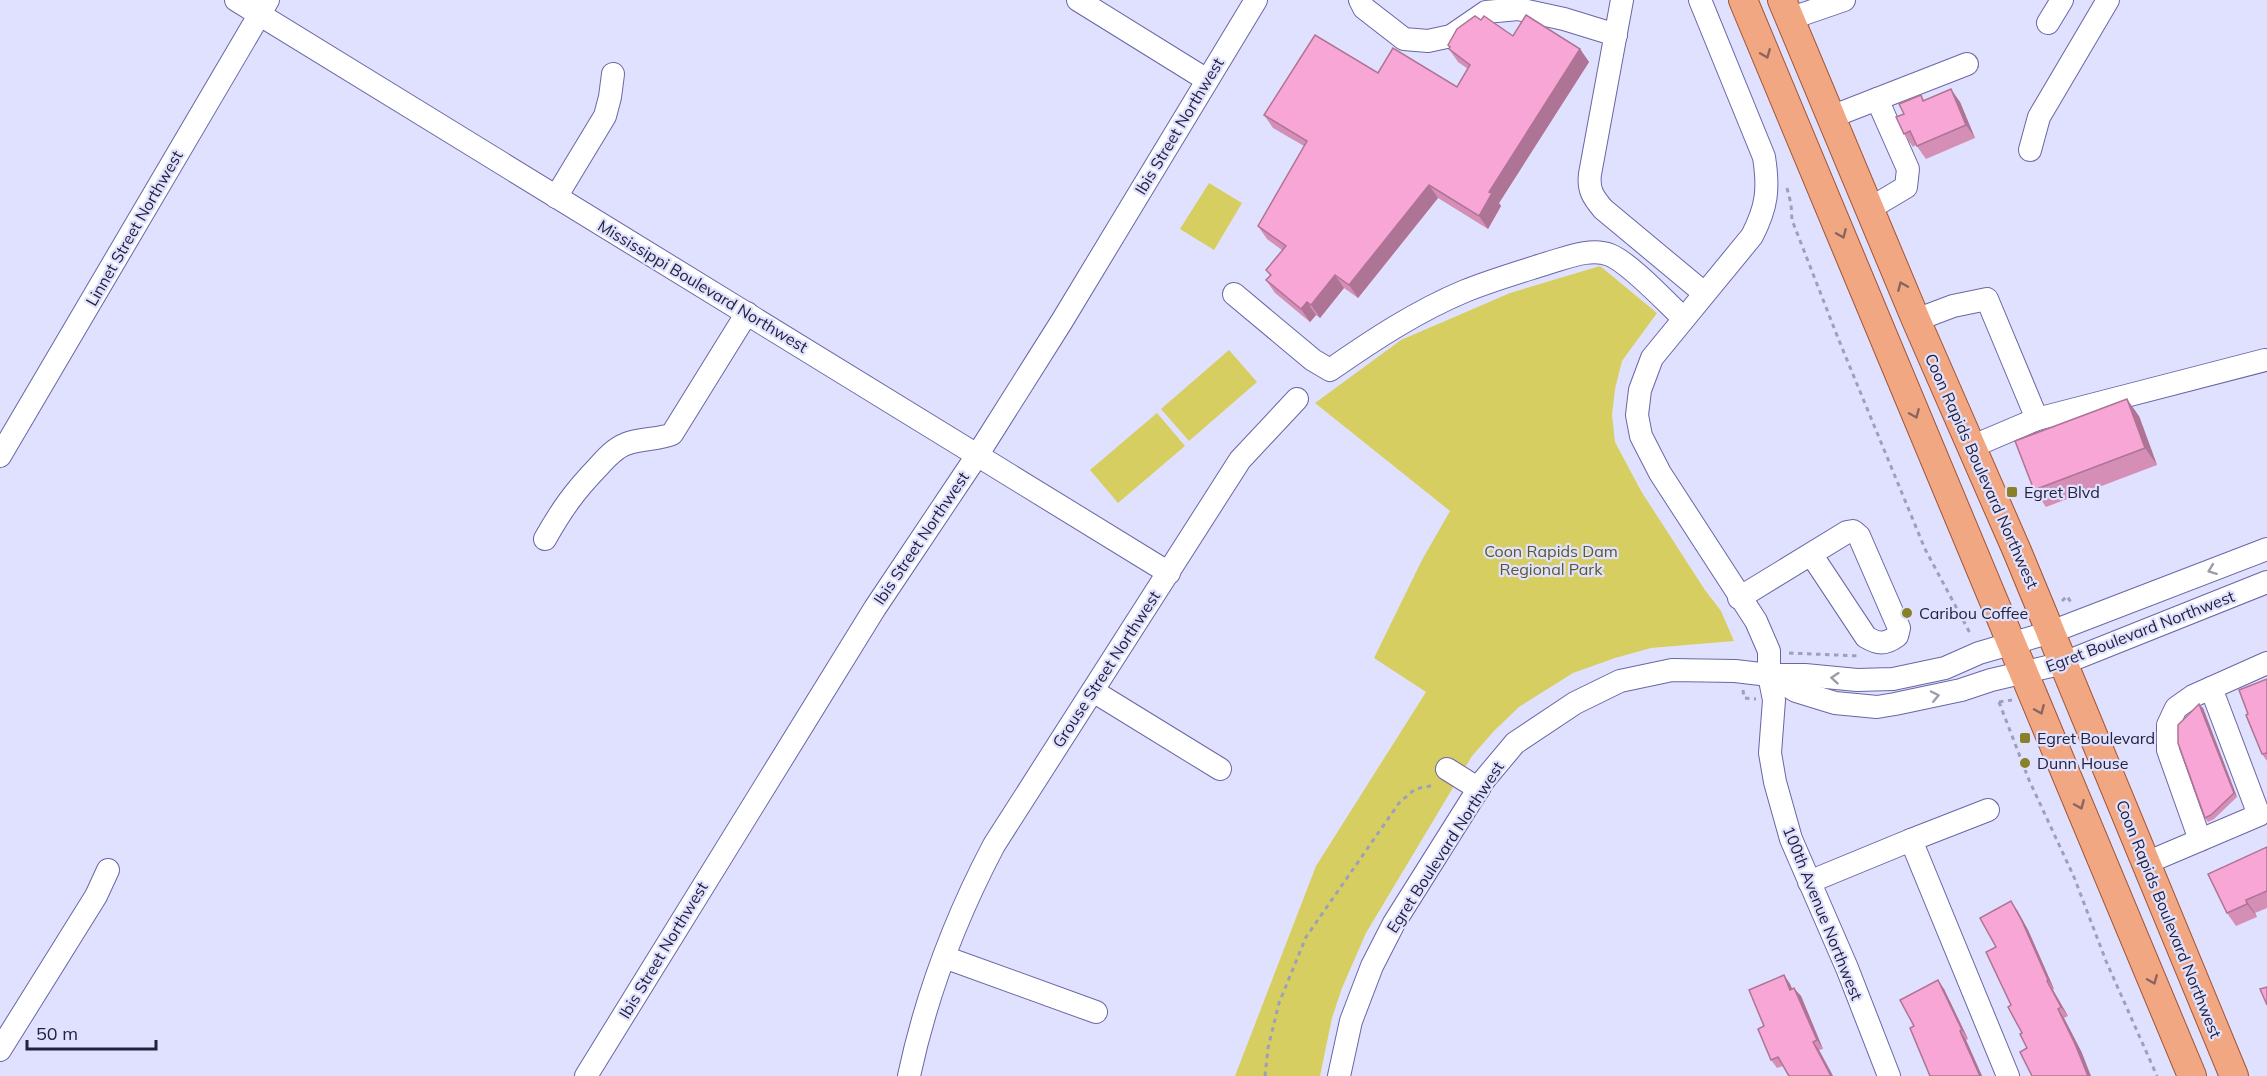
<svg xmlns="http://www.w3.org/2000/svg" width="2267" height="1076" font-family="Mulish,sans-serif">
  <rect width="100%" height="100%" fill="#e0e1fe"/>
  <g fill="#d7ce61">
    <path d="M1209,183l33,20 -28,47 -34,-21z"/>
    <path d="M1600,266l57,47 -35,48 -7,28 -3,26 3,27 26,49 64,99 16,21 13,30 -83,7 -36,10 -42,15 -54,34 -25,24 -22,25 -106,177 -24,55 -10,30 -12,58h-85l81,-210 110,-174 -52,-34 48,-98 28,-49 -135,-108 86,-63 109,-47z"/>
    <path d="M1229,350l28,32 -68,59 -28,-32z"/>
    <path d="M1157,413l28,33 -67,57 -28,-33z"/>
  </g>
  <g fill="none" stroke-linecap="round" stroke-linejoin="round">
    <defs>
      <g id="minor">
        <path d="M236,0l933,573"/>
        <path d="M1078,0l129,80"/>
        <path d="M1360,0l4,8 40,31 24,2 23,-5 35,-24 32,-3 46,10 52,16"/>
        <path d="M1622,0l-32,174c-2,16 3,23 13,35l101,84"/>
        <path d="M1700,0l64,157c5,32 3,50 -12,79l-100,122 -12,32 -3,25 4,21 19,37 96,148 13,30v24l5,25 -4,53 5,29 16,57 56,129 42,108"/>
        <path d="M1789,19l55,-19"/>
        <path d="M2048,23l14,-23"/>
        <path d="M1831,117l136,-53"/>
        <path d="M2030,150l9,-33 69,-117"/>
        <path d="M556,197l49,-81 5,-19 3,-23"/>
        <path d="M1869,209l37,-22 2,-18 -31,-70"/>
        <path d="M1234,294l79,66 17,10c43,-30 87,-59 135,-79 27,-11 55,-19 83,-28 18,-5 43,-16 62,-8 20,8 56,47 73,63"/>
        <path d="M1916,320l37,-14 34,-7 50,120"/>
        <path d="M1971,447l66,-28 228,-59"/>
        <path d="M0,456l268,-456"/>
        <path d="M545,539c17,-30 29,-47 53,-72 8,-9 17,-19 28,-23 15,-6 32,-4 46,-10l75,-121"/>
        <path d="M1739,598l108,-66 6,-1 6,5 40,92 -2,8c-12,9 -19,8 -31,1l-55,-83"/>
        <path d="M1771,676l25,15 39,12 42,4 18,-3 66,-14 30,-10 73,-17 203,-81"/>
        <path d="M1093,691l127,78"/>
        <path d="M1447,769l32,20"/>
        <path d="M1988,810l-77,30 97,236"/>
        <path d="M2200,840l-32,-90v-25l8,-17 17,-12 18,-8"/>
        <path d="M2146,863l113,-48 -48,-127 56,-25"/>
        <path d="M1809,882l102,-42"/>
        <path d="M944,957l152,55"/>
        <path d="M0,1050l96,-154 12,-26"/>
        <path d="M586,1076l289,-468 103,-154 84,-133 194,-321"/>
        <path d="M909,1076c17,-80 47,-159 85,-231l246,-385 57,-61"/>
        <path d="M1339,1076l12,-55 21,-55 22,-43 90,-143 31,-37 60,-40 45,-22 52,-11 63,1 34,4h36l52,5 36,-1 52,-11 34,-15 72,-21 216,-83"/>
      </g>
      <g id="major">
        <path d="M1743,0l449,1076"/>
        <path d="M1782,0l134,320 101,231 217,525"/>
      </g>
    </defs>
    <use href="#minor" stroke="#6966a6" stroke-width="24"/>
    <use href="#major" stroke="#a25334" stroke-width="30"/>
    <g stroke="#9e9fbb" stroke-width="3" stroke-dasharray="4.5 4.5" stroke-linecap="butt">
      <path d="M1787,188l4,16 1,16 46,118 87,211 46,86"/>
      <path d="M2062,601l5,-5 5,8"/>
      <path d="M1789,653l71,3"/>
      <path d="M1743,690l1,8 12,1"/>
      <path d="M1999,702l13,-2"/>
      <path d="M1999,702l30,78 45,97 32,84 51,115"/>
      <path d="M1265,1076l3,-28 11,-45 27,-66 93,-134 16,-14 20,-4"/>
    </g>
    <use href="#minor" stroke="#fff" stroke-width="22"/>
    <use href="#major" stroke="#f1a782" stroke-width="28"/>
  </g>
  <g fill="#d58fb7">
    <path d="M1481,20l32,16 67,13 9,13 -90,141 2,3 -13,23 -50,-31 -80,100 -14,-10 -24,30 -4,-3 -6,7 -35,-29 -9,-13 4,-5 -4,-5 16,-20 -15,-11 -9,-13 46,-80 -31,-18 -9,-13 114,-42 79,14 11,-18 -10,-7 -9,-13 1,-2 -2,-2z"/>
    <path d="M1921,95l3,5 36,2 15,36 -49,21 -10,-14 -3,2 -9,-13v-20z"/>
    <path d="M2139,416l18,49 -111,42 -12,-17z"/>
    <path d="M2267,679v82l-5,-7 -14,-40z"/>
    <path d="M2203,708l34,89 -23,22 -6,3 -3,-4z"/>
    <path d="M2267,847v61l-12,5 2,4 -21,9 -9,-13z"/>
    <path d="M2017,910l11,20 26,59 -1,1 15,26 -4,2 18,35 -55,-5 -5,-15 -11,-28 -15,-58z"/>
    <path d="M1784,975l6,9 2,5 9,7 22,53 -4,1 14,26h-44l-6,-10 -6,2 -6,-8z"/>
    <path d="M1944,989l24,50 -2,1 16,36h-52z"/>
  </g>
  <g fill="#ae7495">
    <path d="M1580,49l9,13 -90,141 2,3 -13,23 -9,-13 10,-24z"/>
    <path d="M1951,89l9,13 15,36 -9,-13z"/>
    <path d="M1429,185l9,13 -80,100 -9,-13z"/>
    <path d="M1335,275l9,13 -24,30 -9,-13z"/>
    <path d="M1307,302l9,13 -6,7 -9,-13z"/>
    <path d="M2127,399l12,17 18,49 -12,-17z"/>
    <path d="M2199,704l4,4 34,89 -3,-4z"/>
    <path d="M2246,900l9,13 2,4 -10,-13z"/>
    <path d="M2011,901l6,9 11,20 26,59 -6,-9z"/>
    <path d="M1784,975l6,9 6,14 -6,-8z"/>
    <path d="M1938,980l6,9 24,50 -6,-9z"/>
    <path d="M2047,981l6,9 15,26 -7,-9z"/>
    <path d="M1794,988l7,8 22,53 -6,-9z"/>
    <path d="M2058,1009l6,9 18,35 9,23h-3z"/>
    <path d="M1960,1031l6,9 16,36h-2z"/>
    <path d="M1813,1042l6,8 14,26h-2z"/>
  </g>
  <g fill="#f8a6d5" stroke="#ae7495" stroke-width="1.5">
    <path d="M1526,15l54,34 -91,143 3,1 -13,23 -50,-31 -80,100 -14,-10 -24,30 -4,-3 -6,7 -35,-29 5,-5 -5,-5 20,-24 -28,-20 49,-85 -43,-26 51,-80 63,38 15,-25 64,39 13,-22 -21,-16 1,-2 -2,-2 9,-16 18,-13 6,4 3,-4 29,20z"/>
    <path d="M1951,89l15,36 -49,21 -7,-15 -6,3 -8,-17 8,-3 -5,-10 22,-9 2,6z"/>
    <path d="M2127,399l18,49 -111,42 -19,-49z"/>
    <path d="M2267,679v74l-5,1 -16,-39 2,-1 -9,-24z"/>
    <path d="M2199,704l35,89 -23,22 -6,3 -27,-75v-18z"/>
    <path d="M2267,847v44l-21,9 1,4 -20,9 -19,-39z"/>
    <path d="M2011,901l11,20 26,59 -1,1 14,26 -3,2 17,35 13,32h-56l-12,-24 7,-4 -7,-14 2,-1 -14,-26 3,-2 -25,-53 10,-5 -16,-29z"/>
    <path d="M1784,975l6,15 4,-2 23,52 -4,2 18,34h-42l-11,-19 -7,3 -13,-31 6,-3 -15,-36z"/>
    <path d="M1938,980l24,50 -2,1 20,45h-50l-20,-48 4,-2 -14,-26z"/>
    <path d="M2267,987v18l-7,-16z"/>
  </g>
  <defs><path id="oneway-chevron" d="M-2-3.5L2.5 0L-2 3.5" fill="none" stroke-width="1.6" stroke-linecap="round" stroke-linejoin="round" transform="scale(1.5)"/></defs>
  <g stroke="#8a6460">
    <use href="#oneway-chevron" transform="translate(1766 54) rotate(68)"/>
    <use href="#oneway-chevron" transform="translate(1842 234) rotate(67)"/>
    <use href="#oneway-chevron" transform="translate(1902 286) rotate(-113)"/>
    <use href="#oneway-chevron" transform="translate(1915 414) rotate(67)"/>
    <use href="#oneway-chevron" transform="translate(2040 710) rotate(67)"/>
    <use href="#oneway-chevron" transform="translate(2080 805) rotate(67)"/>
    <use href="#oneway-chevron" transform="translate(2153 980) rotate(68)"/>
  </g>
  <g stroke="#9c9ca8">
    <use href="#oneway-chevron" transform="translate(2212 570) rotate(159)"/>
    <use href="#oneway-chevron" transform="translate(1835 678) rotate(-175)"/>
    <use href="#oneway-chevron" transform="translate(1935 696) rotate(-12)"/>
  </g>
  <g fill="#888129" stroke="#e0e1fe" stroke-width="2">
    <rect x="2006" y="486" width="12" height="12" rx="3"/>
    <circle cx="1907" cy="613" r="6"/>
    <rect x="2019" y="732" width="12" height="12" rx="3"/>
    <circle cx="2025" cy="763" r="6"/>
  </g>
  <g text-anchor="middle" dominant-baseline="central" stroke-width="4.5" stroke-linejoin="round" paint-order="stroke">
    <g font-size="16" fill="#23223d" stroke="#e0e1fe">
      <text transform="translate(1179 126) rotate(-59)">Ibis Street Northwest</text>
      <text transform="translate(134 228) rotate(-60)">Linnet Street Northwest</text>
      <text transform="translate(703 286) rotate(31)">Mississippi Boulevard Northwest</text>
      <text transform="translate(1982 471) rotate(66)">Coon Rapids Boulevard Northwest</text>
      <text transform="translate(921 538) rotate(-56)">Ibis Street Northwest</text>
      <text transform="translate(2140 631) rotate(-21)">Egret Boulevard Northwest</text>
      <text transform="translate(1106 669) rotate(-57)">Grouse Street Northwest</text>
      <text transform="translate(1445 847) rotate(-57)">Egret Boulevard Northwest</text>
      <text transform="translate(1823 913) rotate(68)">100th Avenue Northwest</text>
      <text transform="translate(2169 919) rotate(68)">Coon Rapids Boulevard Northwest</text>
      <text transform="translate(663 950) rotate(-59)">Ibis Street Northwest</text>
    </g>
    <g font-size="16" fill="#23223d" stroke="#e0e1fe" text-anchor="start">
      <text x="2024" y="492">Egret Blvd</text>
      <text x="1919" y="613">Caribou Coffee</text>
      <text x="2037" y="738">Egret Boulevard</text>
      <text x="2037" y="763">Dunn House</text>
    </g>
    <g font-size="16" fill="#5c5828" stroke="#e0e1fe">
      <text x="1551" y="551">Coon Rapids Dam<tspan x="1551" dy="18">Regional Park</tspan></text>
    </g>
  </g>
  <path d="M27 1040v9h129v-9" fill="none" stroke="#23223d" stroke-width="3"/>
  <text x="36" y="1040" font-size="18" fill="#23223d" stroke="#e0e1fe" stroke-width="4.5" paint-order="stroke">50 m</text>
</svg>
